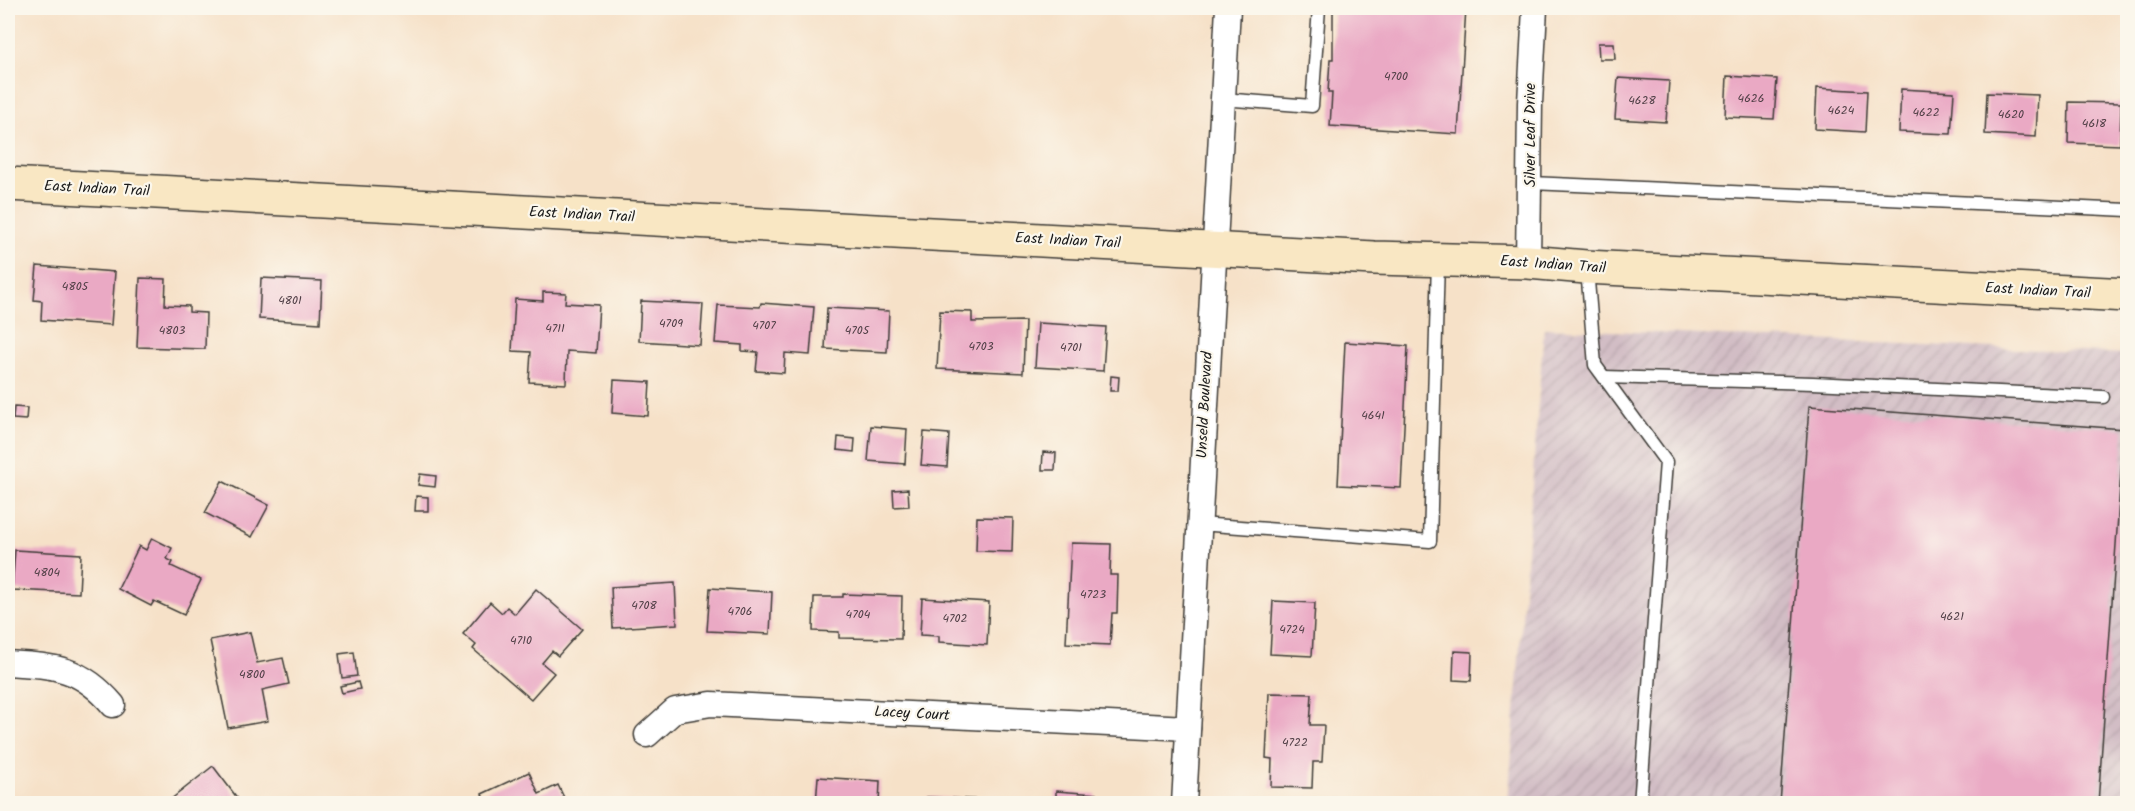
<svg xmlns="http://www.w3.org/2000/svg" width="2135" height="811" font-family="Kalam,sans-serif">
  <defs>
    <pattern id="industrial-furrows" width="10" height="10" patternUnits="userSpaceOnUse" patternTransform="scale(1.5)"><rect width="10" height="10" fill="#d2bdc5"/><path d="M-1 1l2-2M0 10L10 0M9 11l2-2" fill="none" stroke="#b4a2a9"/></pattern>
  </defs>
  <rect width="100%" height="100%" fill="#fbf7ec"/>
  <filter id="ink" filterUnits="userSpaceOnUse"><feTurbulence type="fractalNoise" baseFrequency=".0167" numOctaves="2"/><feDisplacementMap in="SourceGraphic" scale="12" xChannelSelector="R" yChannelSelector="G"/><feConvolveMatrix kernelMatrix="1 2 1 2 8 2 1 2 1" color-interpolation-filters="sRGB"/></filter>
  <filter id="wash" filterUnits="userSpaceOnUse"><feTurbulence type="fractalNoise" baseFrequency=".008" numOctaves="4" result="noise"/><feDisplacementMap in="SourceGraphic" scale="24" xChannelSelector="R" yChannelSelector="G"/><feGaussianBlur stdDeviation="1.35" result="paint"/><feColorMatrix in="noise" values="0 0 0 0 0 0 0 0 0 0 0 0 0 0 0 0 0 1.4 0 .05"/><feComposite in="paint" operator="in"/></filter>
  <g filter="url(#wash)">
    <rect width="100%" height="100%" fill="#f6e1c8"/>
    <path fill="url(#industrial-furrows)" d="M1544,328l583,26v449l-619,1z"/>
    <g id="blocks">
      <g fill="#eaa9c4">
        <path d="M1333,8h133l-8,126 -128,-8 2,-33h-4l2,-34h3z"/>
        <path d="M1598,43h16l1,16h-16z"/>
        <path d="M1727,76l50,3 -3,40 -49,-2z"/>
        <path d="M1618,78l51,3 -3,41 -51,-3z"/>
        <path d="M1817,88l50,3 -2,41 -50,-3z"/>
        <path d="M1901,89l53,3 -3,42 -52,-2z"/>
        <path d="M1987,93l51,2 -2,42 -51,-3z"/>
        <path d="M2069,102l52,1 -1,42 -52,-2z"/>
        <path d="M37,266l78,6 -4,53 -70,-5 1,-19 -8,-1z"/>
        <path d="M140,278l26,1 -1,26 24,1v6l17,1 -1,36 -68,-2z"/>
        <path d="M261,278l61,3 -2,42 -61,-4z"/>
        <path d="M543,292l23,1 -1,10 34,2 -3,48 -29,-2 -1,33 -37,-2 2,-30 -19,-1 3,-52 28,2z"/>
        <path d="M641,301l62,3 -3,41 -61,-4z"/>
        <path d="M761,303l53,4 -4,48 -25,-2 -1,20 -28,-2 2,-19 -16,-1v-6l-27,-2 3,-38 42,2z"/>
        <path d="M827,308l62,3 -2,41 -62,-3z"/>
        <path d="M940,311l32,1v10l53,-1 -2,52 -86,-4z"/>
        <path d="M1038,323l68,4 -3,44 -68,-4z"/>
        <path d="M1345,342l63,4 -7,142 -63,-3z"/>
        <path d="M1111,376l8,1 -1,14h-8z"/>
        <path d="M614,380l36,2 -2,34 -36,-3z"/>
        <path d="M1809,406l315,23 -26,375h-318z"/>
        <path d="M14,407l13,1 -1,12 -13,-1z"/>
        <path d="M871,426l36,3 -2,35 -37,-3z"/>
        <path d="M924,432l25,2 -2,33 -26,-2z"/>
        <path d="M838,437l17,2 -1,13 -17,-2z"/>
        <path d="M1043,452l13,1 -1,17h-13z"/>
        <path d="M420,474l16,2 -1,11 -17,-2z"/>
        <path d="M222,481l47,24 -17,32 -47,-24z"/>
        <path d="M908,489l1,17 -15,1 -1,-17z"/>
        <path d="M416,496l12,1v14h-13z"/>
        <path d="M977,517l36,1 -1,34 -36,-1z"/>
        <path d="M152,538l20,10 -5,11 6,3 -2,4 30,14 -17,35 -30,-14 -3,5 -33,-17 21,-43 7,4z"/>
        <path d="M1071,543l40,1 -1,31h8l-1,38h-5l-2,32 -44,-2z"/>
        <path d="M15,550l66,4 -2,39 -67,-3z"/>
        <path d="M675,583l2,41 -64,4 -2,-41z"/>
        <path d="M710,588l62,4 -2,42 -63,-3z"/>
        <path d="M536,589l46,40 -24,27 -6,-5 -10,12 12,10 -23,26 -58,-50 3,-4 -13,-11 27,-32 12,11 5,-6 8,7z"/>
        <path d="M843,594l59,2 -1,43 -62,-1v-6l-26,-1 1,-34h29z"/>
        <path d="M922,598l67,4 -2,43 -48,-3v-6l-19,-1z"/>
        <path d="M1273,601l42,2 -3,53 -42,-2z"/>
        <path d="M250,632l7,31 26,-5 6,26 -27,6 6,31 -40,7 -18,-88z"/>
        <path d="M1454,651l18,1 -1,29 -18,-1z"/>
        <path d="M354,652l3,24 -15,2 -3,-24z"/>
        <path d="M358,682l2,7 -18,4 -2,-7z"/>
        <path d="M1269,693l43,1 -2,31h14l-2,37h-9l-1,26 -41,-1 1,-28 -6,-1z"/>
        <path d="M213,766l25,33 -6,5h-67z"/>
        <path d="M529,772l10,22 19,-9 9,19h-81l-4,-10z"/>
        <path d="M818,777l62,4 -1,23h-63z"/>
        <path d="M1056,791l40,3 -1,10h-39z"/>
        <path d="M927,797l60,3v4h-60z"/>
      </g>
    </g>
  </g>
  <g filter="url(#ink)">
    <use href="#blocks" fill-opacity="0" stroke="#3d3a36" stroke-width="1.5"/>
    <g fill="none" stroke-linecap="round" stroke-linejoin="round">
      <defs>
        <g id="service">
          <path d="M1222,99l90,7 7,-98"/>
          <path d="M1531,183l597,27"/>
          <path d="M1587,269l8,96 71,97 -26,342"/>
          <path d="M1604,377l209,6 290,14"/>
          <path d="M1199,524l231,17 8,-280"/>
        </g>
        <g id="minor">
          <path d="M1528,262l2,-159 5,-95"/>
          <path d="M8,663c46,3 73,4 105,42"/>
          <path d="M647,735l28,-25 36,-6 477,24"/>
          <path d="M1184,804l44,-796"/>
        </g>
        <path id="secondary" d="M8,184l1366,74 154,4 58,5 542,28"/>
      </defs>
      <use href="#service" stroke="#3d3a36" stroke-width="15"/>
      <use href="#minor" stroke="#3d3a36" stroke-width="27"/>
      <use href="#secondary" stroke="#3d3a36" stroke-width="36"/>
      <use href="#service" stroke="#fff" stroke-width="12"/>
      <use href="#minor" stroke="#fff" stroke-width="24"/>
      <use href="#secondary" stroke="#f9e7c3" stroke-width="33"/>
    </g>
  </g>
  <g text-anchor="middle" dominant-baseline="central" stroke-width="4.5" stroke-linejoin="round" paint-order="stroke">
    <g font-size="12" fill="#503f46">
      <text x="1396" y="76">4700</text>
      <text x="1751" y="98">4626</text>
      <text x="1642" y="100">4628</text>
      <text x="1841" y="110">4624</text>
      <text x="1926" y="112">4622</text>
      <text x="2011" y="114">4620</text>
      <text x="2094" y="123">4618</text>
      <text x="75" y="286">4805</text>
      <text x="290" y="300">4801</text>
      <text x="671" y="323">4709</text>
      <text x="764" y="325">4707</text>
      <text x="555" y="328">4711</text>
      <text x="172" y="330">4803</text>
      <text x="857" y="330">4705</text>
      <text x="981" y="346">4703</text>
      <text x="1071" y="347">4701</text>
      <text x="1373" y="415">4641</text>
      <text x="47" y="572">4804</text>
      <text x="1093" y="594">4723</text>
      <text x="644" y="605">4708</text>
      <text x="740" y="611">4706</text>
      <text x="858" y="614">4704</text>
      <text x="1952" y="616">4621</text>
      <text x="955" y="618">4702</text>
      <text x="1292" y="629">4724</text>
      <text x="521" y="640">4710</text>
      <text x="252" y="674">4800</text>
      <text x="1295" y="742">4722</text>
    </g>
    <g font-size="15" fill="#1c1c1c" stroke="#fbf7ec">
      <text transform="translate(1531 135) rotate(-90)">Silver Leaf Drive</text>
      <text transform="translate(97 189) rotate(3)">East Indian Trail</text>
      <text transform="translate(582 215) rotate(3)">East Indian Trail</text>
      <text transform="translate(1068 241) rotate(3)">East Indian Trail</text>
      <text transform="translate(1553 265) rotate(4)">East Indian Trail</text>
      <text transform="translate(2038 291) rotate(3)">East Indian Trail</text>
      <text transform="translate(1205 405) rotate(-87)">Unseld Boulevard</text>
      <text transform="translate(912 714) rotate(3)">Lacey Court</text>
    </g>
  </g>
  <rect width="2135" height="811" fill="none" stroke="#fbf7ec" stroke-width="30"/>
</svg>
